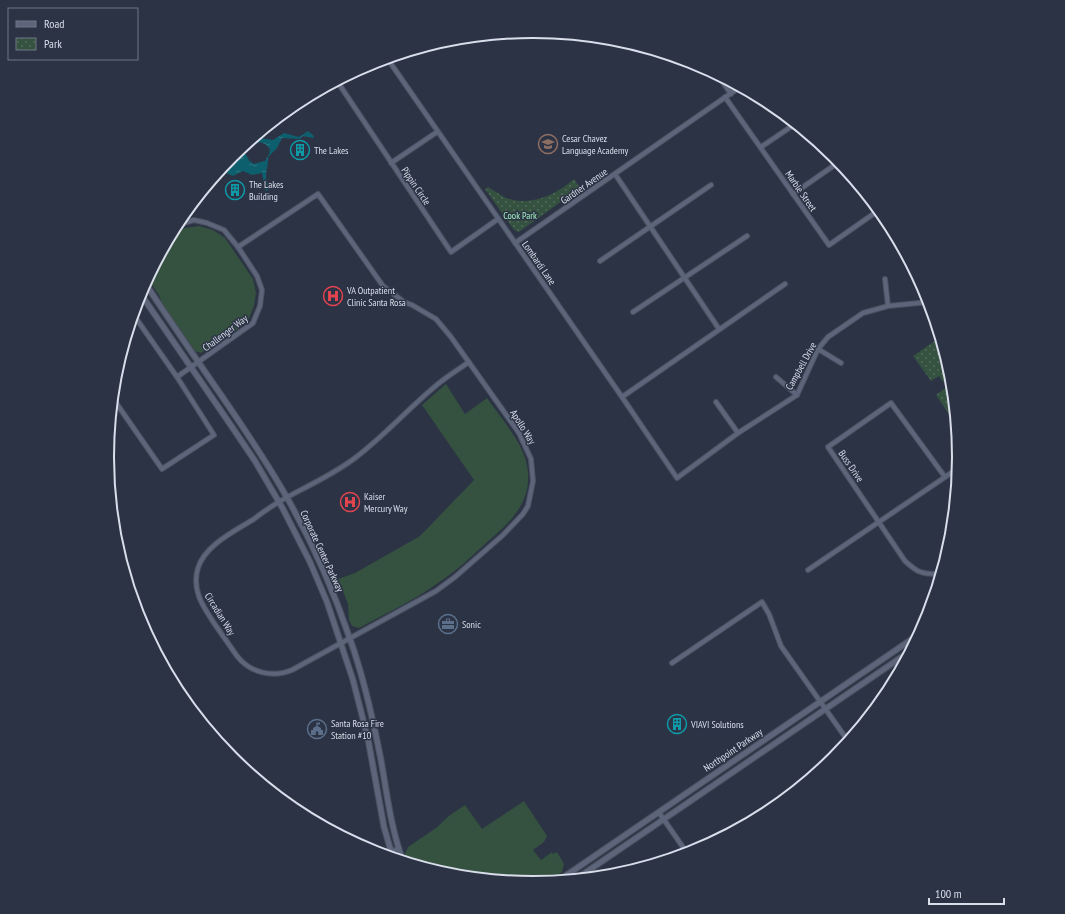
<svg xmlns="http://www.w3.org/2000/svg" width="1065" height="914" font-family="'PT Sans Narrow',sans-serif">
  <defs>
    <pattern id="park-dots" width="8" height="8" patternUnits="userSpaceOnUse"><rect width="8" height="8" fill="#35513f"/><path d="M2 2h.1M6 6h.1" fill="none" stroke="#526a5b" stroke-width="1.8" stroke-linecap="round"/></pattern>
    <pattern id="water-ripples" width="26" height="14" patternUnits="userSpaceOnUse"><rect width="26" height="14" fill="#0e5f6d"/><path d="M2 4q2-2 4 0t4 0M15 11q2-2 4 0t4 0" fill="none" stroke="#307682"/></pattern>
  </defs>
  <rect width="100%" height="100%" fill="#2b3345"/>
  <g fill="#35513f">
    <path d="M199,226l14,4 12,8 28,41 3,14 -2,13 -5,12 -9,10 -39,25 -6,-2 -33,-48 -3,-8 -12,-17 24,-43 14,-7z"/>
    <path d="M446,384l19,30 22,-16c15,22 39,47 41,74 3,33 -21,53 -43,72 -15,14 -30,28 -47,39 -25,18 -53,31 -79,45l-7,-2 -3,-6 -1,-16 -10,-25 17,-6 65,-37 54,-56 -52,-75z"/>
    <path d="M524,801l23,35 -3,6 -11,8 8,10 11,-8 1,2 4,-2 7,12 -2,8 -12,9 -18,2 -83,-8 -41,-13 -3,-8 3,-7 28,-19 14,-13 15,-10 17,24z"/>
  </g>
  <g fill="url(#park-dots)">
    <path d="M574,179l6,9 -61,44 -5,-2 -29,-41 3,-2c5,3 11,7 16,10 24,11 52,-2 70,-18z"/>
    <path d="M939,338l11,36 5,49 -19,-28 11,-8 -8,-11 -8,5 -18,-25z"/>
  </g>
  <path fill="url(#water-ripples)" fill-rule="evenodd" d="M308,131l6,5 -1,2 -10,-2 -3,3 -18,-1 -5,10 -9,9c1,9 -4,16 -1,25l6,3 -2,4 -5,2 -1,-1 -3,-17 -10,2 -9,-4 -10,5 -14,-6 6,-7 6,2 4,-1 7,-13 3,-4v-3l9,-7 19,3 11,-7 15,4zM260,142l5,2 5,5 -1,5 -4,7 -12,3 -2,-3 -1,1 -6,-11 3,-4z"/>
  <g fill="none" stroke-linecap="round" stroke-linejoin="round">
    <defs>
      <g id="minor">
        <path d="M387,58l235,339 55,81 61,-45 59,-38 21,-46 10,-12 35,-24 25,-7 41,-4"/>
        <path d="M718,75l13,19"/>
        <path d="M337,81l114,171 47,-33"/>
        <path d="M725,97l104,148 50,-35"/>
        <path d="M761,147l34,-23"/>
        <path d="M391,163l46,-31"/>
        <path d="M615,174l104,155"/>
        <path d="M793,194l46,-32"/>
        <path d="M176,225l18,-5 13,3 17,7 14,17 19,29 5,14 -2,16 -7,17 -76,54"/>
        <path d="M515,243l225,-156"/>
        <path d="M238,247l80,-53 65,92 21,16 8,3 24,14 15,18 68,96 12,26 2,22 -5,25 -5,8 -20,21 -48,42 -19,14 -144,79c-19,8 -42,3 -55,-14 -7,-10 -14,-20 -21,-30 -12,-18 -25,-35 -18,-58 7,-23 37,-37 56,-49 10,-8 21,-15 33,-22 23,-12 47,-23 68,-39 28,-21 51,-47 77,-69 11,-10 24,-18 37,-27"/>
        <path d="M600,261l111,-76"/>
        <path d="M885,279l3,27"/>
        <path d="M633,312l114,-76"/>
        <path d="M818,349l23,14"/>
        <path d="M776,377l21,18"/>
        <path d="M112,397l50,72 52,-34 -37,-58 -44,-63"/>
        <path d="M622,397l163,-113"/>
        <path d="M716,402l22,31"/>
        <path d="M808,570l149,-101"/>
        <path d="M936,574l6,-8"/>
        <path d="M939,577l-3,-3c-16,0 -20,-3 -31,-13l-77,-114 63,-44 54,74"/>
        <path d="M672,663l90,-61 7,12 12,32 67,95"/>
        <path d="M660,814l27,39"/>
        <path d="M387,856l11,-8"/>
      </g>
      <g id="tertiary">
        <path d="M145,283c21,32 43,64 65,96 25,36 50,72 72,110 27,46 51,100 68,150 14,39 23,80 31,121 6,34 10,69 22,101"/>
        <path d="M140,293l90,131 25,37 28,48 27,53 17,40 26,78 15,59 16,88 9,31"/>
        <path d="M576,879l333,-227"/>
        <path d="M558,881l360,-246"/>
      </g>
    </defs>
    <use href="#minor" stroke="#4b5160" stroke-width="6"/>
    <use href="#tertiary" stroke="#4b5160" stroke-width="7"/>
    <use href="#minor" stroke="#5c657a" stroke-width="4"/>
    <use href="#tertiary" stroke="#5c657a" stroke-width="5"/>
  </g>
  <defs>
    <symbol id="school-ring" viewBox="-11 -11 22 22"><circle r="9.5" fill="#2b3345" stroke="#8d6e63" stroke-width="1.5"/><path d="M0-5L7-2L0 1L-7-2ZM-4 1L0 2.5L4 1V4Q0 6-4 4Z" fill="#8d6e63"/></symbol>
    <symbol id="building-ring" viewBox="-11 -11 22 22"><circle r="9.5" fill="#2b3345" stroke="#0f9aa8" stroke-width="1.5"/><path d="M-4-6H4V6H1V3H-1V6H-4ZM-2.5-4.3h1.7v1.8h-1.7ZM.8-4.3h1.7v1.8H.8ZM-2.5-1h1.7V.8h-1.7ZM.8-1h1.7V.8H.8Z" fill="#0f9aa8"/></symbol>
    <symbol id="hospital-ring" viewBox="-11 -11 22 22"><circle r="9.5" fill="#2b3345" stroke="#e0444e" stroke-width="1.5"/><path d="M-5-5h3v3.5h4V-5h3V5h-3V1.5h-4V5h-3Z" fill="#e0444e"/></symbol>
    <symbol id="office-ring" viewBox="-11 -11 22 22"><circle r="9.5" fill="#2b3345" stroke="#5c6f8a" stroke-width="1.5"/><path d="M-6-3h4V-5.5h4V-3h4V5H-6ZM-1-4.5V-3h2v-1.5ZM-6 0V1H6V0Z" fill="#5c6f8a"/></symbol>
    <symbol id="civic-ring" viewBox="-11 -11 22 22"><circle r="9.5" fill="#2b3345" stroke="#5c6f8a" stroke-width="1.5"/><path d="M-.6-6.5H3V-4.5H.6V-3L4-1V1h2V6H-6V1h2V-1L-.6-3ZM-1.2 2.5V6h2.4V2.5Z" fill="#5c6f8a"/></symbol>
  </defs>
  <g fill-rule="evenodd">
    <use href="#school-ring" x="537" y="133" width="22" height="22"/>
    <use href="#building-ring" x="289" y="139" width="22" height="22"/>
    <use href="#building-ring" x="224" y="179" width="22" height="22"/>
    <use href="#hospital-ring" x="322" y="285" width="22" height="22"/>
    <use href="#hospital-ring" x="339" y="491" width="22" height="22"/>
    <use href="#office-ring" x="437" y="613" width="22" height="22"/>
    <use href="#building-ring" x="666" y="713" width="22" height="22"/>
    <use href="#civic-ring" x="306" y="718" width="22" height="22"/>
  </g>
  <g text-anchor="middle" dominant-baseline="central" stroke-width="3" stroke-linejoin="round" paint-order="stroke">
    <g font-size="10" fill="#d9deea" stroke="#2b3345" text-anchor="start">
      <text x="562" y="138">Cesar Chavez<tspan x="562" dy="12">Language Academy</tspan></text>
      <text x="314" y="150">The Lakes</text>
      <text x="249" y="184">The Lakes<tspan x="249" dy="12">Building</tspan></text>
      <text x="347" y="290">VA Outpatient<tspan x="347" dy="12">Clinic Santa Rosa</tspan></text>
      <text x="364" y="496">Kaiser<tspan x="364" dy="12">Mercury Way</tspan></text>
      <text x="462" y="624">Sonic</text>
      <text x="331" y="723">Santa Rosa Fire<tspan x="331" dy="12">Station #10</tspan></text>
      <text x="691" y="724">VIAVI Solutions</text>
    </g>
    <g font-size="10" fill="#d9deea" stroke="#2b3345">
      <text transform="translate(416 186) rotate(56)">Pippin Circle</text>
      <text transform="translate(584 186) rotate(-35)">Gardner Avenue</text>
      <text transform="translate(801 191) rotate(55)">Marble Street</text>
      <text transform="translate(539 263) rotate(55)">Lombardi Lane</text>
      <text transform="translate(225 333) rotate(-37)">Challenger Way</text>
      <text transform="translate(801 366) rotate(-61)">Campbell Drive</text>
      <text transform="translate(523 427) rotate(58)">Apollo Way</text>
      <text transform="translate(851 466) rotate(56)">Buss Drive</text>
      <text transform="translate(322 551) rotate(65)">Corporate Center Parkway</text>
      <text transform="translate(220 614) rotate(58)">Circadian Way</text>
      <text transform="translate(733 750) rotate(-34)">Northpoint Parkway</text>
    </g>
    <g font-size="10" fill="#a6f5c3" stroke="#2b3345">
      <text x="520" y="215">Cook Park</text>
    </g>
  </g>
  <path d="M0 0H1065V914H0ZM114 457a419 419 0 1 1 838 0a419 419 0 1 1-838 0Z" fill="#2b3345" fill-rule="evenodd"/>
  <path fill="none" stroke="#d9deea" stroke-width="2" d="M114 457a419 419 0 1 1 838 0a419 419 0 1 1-838 0Z"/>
  <rect x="8" y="8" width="130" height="52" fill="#2b3345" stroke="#717787"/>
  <rect x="16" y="21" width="20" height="6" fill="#5c657a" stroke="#717787"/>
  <text x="44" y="28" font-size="12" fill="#d9deea">Road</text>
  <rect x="16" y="38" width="20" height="12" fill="url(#park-dots)" stroke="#717787"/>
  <text x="44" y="48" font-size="12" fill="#d9deea">Park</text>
  <path d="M929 898v6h75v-6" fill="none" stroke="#d9deea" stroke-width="2"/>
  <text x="935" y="898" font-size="12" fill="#d9deea" stroke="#2b3345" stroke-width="3" paint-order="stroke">100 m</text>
</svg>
